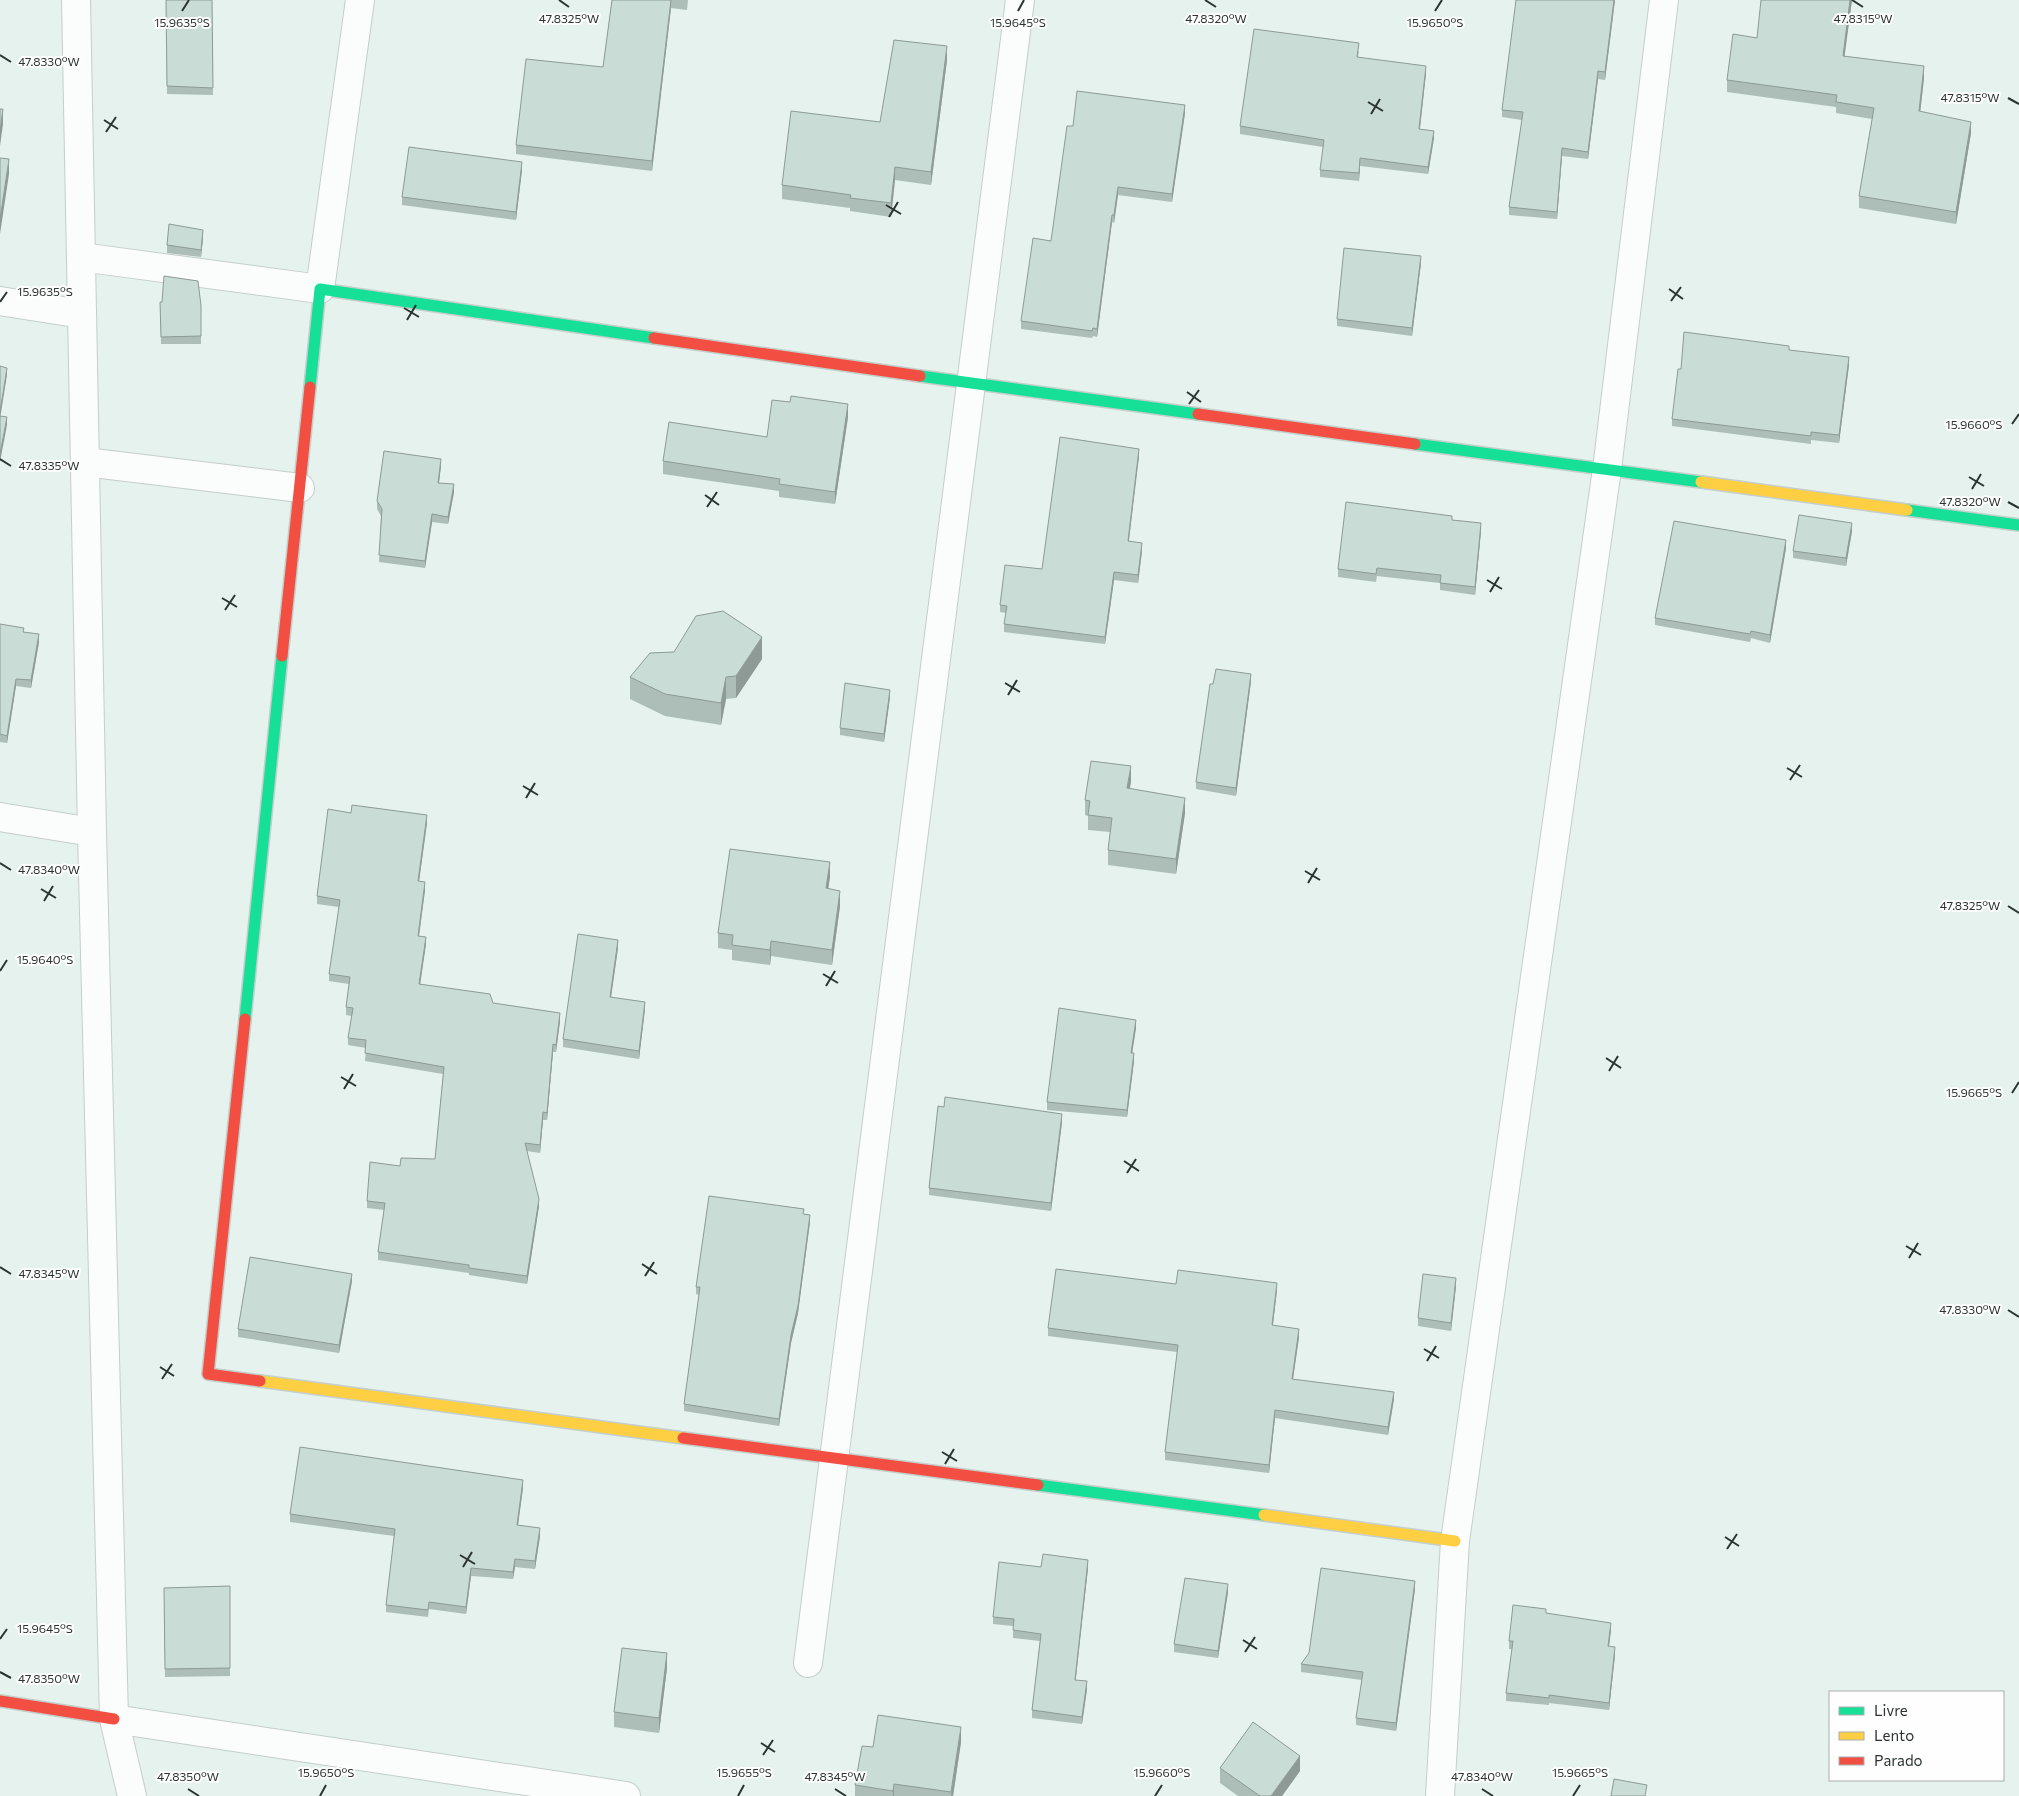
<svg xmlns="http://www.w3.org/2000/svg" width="2019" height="1796" font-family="Commissioner,sans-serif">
  <rect width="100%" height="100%" fill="#e5f2ee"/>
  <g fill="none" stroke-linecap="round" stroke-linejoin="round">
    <defs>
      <g id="street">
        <path d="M76,0l16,832 22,887 18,77"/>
        <path d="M81,257l239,32 40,-289"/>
        <path d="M0,301l82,13"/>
        <path d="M85,462l215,26"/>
        <path d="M0,817l92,15"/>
        <path d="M808,1663l212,-1663"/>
        <path d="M114,1719l512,77"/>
        <path d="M1440,1796l15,-255 152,-1072 57,-469"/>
      </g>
      <g id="fast">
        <path d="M920,376l278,38"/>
        <path d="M310,387l10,-98 334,49"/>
        <path d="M1415,444l286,38"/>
        <path d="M1907,510l112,15"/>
        <path d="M245,1019l37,-363"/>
        <path d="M1038,1485l226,30"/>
      </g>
      <g id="slow">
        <path d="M1701,482l206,28"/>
        <path d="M260,1381l423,57"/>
        <path d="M1264,1515l191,26"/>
      </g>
      <g id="jam">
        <path d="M654,338l266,38"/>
        <path d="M1198,414l217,30"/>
        <path d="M282,656l28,-269"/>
        <path d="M245,1019l-37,355 52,7"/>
        <path d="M683,1438l355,47"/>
        <path d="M0,1701l114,18"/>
      </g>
    </defs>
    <use href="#street" stroke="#c4ceca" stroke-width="30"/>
    <use href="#fast" stroke="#c4ceca" stroke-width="14"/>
    <use href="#slow" stroke="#c4ceca" stroke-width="14"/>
    <use href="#jam" stroke="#c4ceca" stroke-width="14"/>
    <use href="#street" stroke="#fbfdfc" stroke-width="28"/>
    <use href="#fast" stroke="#16e098" stroke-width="11"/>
    <use href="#slow" stroke="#ffcf43" stroke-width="11"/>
    <use href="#jam" stroke="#f24e42" stroke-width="11"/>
  </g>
  <g fill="#adbdb8">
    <path d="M166,0h46l1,95 -46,-1z"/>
    <path d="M612,0h76l-1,10 -16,-2 -19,163 -136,-17v-9l87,-78z"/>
    <path d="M1615,0l-10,80 -7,-1 -10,80 -26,-3 -5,63 -48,-4v-8l13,-87 -20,-3v-7z"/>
    <path d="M1852,0l-8,56 80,22 -4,34 51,21 -15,91 -97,-16v-12l13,-77 -36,-6v-6l-109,-15v-12l30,-42z"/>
    <path d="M1359,51l-1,6 68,16 -6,56 14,9 -6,36 -68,-8 -1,15 -39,-4v-7l3,-23 -83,-13v-8z"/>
    <path d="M947,60l-16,125 -36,-5 -4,37 -41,-6v-3l-68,-9v-14l98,-63z"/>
    <path d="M1185,113l-13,89 -54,-7 -4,28 -2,-1 -15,115 -4,-1 -1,2 -71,-9v-8l30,-80 22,-115z"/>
    <path d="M522,170l-6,50 -114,-15v-8z"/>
    <path d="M203,238l-2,19 -34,-4v-8z"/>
    <path d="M1421,263l-9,73 -75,-10v-7z"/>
    <path d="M160,302l41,4v38h-40z"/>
    <path d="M1789,351l60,14 -10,78 -28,-3v4l-139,-18v-7l9,-50z"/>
    <path d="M848,417l-13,87 -56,-7v-6l-116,-17v-13l104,-24z"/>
    <path d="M1139,456l-11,85 14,10 -4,32 -24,-3 -9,64 -101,-12v-8l2,-11 -6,-1v-7l42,-36z"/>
    <path d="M441,466l-2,17 15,9 -6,32 -16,-2 -7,46 -46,-6 2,-46 -4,-7v-8z"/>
    <path d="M1452,520l29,11 -6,64 -35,-5v-7l-63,-7 -1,6 -38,-5v-8z"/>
    <path d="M1852,531l-6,35 -53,-8v-7z"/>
    <path d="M1786,548l-16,95 -19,-5 -1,4 -95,-17v-7z"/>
    <path d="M0,624l24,8 15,10 -8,46 -15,-2 -9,57 -7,-1z"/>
    <path d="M762,659l-26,39 -10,1 -5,26 -56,-9 -35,-17v-22z"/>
    <path d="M1251,681l-15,115 -40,-7v-7z"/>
    <path d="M890,697l-6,45 -44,-7v-7z"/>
    <path d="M1131,781l-1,8 55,24 -9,61 -68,-9v-15l2,-18 -22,-2v-14l-3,-1v-15z"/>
    <path d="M351,813l76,10 -8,58 6,9 -6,46 7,8 -6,40 140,37 -4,31h-3l-6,68h-4l-3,33 -13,-2 12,55 -12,78 -58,-9v-2l-91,-13v-8l6,-42 -17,-2v-7l33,-35 35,-7 8,-85 -78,-13 1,-13 -18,-3v-7l4,-22 -6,-1v-8l3,-23 -20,-3v-7l10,-67 -22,-3v-8z"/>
    <path d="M830,877l-2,12 12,17 -8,59 -61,-9 -1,9 -38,-5v-10l-14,-2v-15z"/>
    <path d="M618,948l-7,49 34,12 -6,50 -76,-12v-8z"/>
    <path d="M1136,1028l-4,25 2,8 -7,56 -80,-7v-8z"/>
    <path d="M944,1107l118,15 -11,89 -122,-16v-7z"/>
    <path d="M804,1214l6,8 -12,91 -7,30 -12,83 -95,-15v-7l15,-109 -3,-1v-7z"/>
    <path d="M352,1281l-13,72 -101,-16v-8z"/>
    <path d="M1176,1284l101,6 -4,35 26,12 -6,42 101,20 -6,36 -113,-17 -6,55 -104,-13v-8l12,-100 -129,-16v-8z"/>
    <path d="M1456,1286l-5,45 -33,-5v-8z"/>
    <path d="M523,1488l-5,37 22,11 -5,33 -20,-2 -2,12 -42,-3 -5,38 -37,-5 -1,8 -42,-5v-7l8,-69 -104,-14v-8z"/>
    <path d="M1041,1567l47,1 -13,112 12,9 -5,35 -50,-6v-8l8,-69 -27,-3v-12l-20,-2v-7z"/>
    <path d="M230,1586v90l-65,1 -1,-89z"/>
    <path d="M1415,1589l-19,142 -40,-6v-7l6,-38 -61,-8v-8z"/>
    <path d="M1228,1592l-10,66 -44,-6v-8z"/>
    <path d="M1546,1613l65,17 -2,16 6,9 -6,55 -60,-7v2l-43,-4v-8l6,-44h-3v-8z"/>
    <path d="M667,1668l-8,65 -45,-6v-15z"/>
    <path d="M961,1742l-8,54h-98v-11l18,-38z"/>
    <path d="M1220,1768l80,3 -18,25h-44l-18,-13z"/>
  </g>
  <g fill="#8d9a96">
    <path d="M671,0v8l-19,163v-10z"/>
    <path d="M1614,0h1l-10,80v-8z"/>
    <path d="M1850,0h2l-9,68v-12z"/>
    <path d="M947,46v14l-16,125v-13z"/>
    <path d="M1426,66v7l-7,63v-7z"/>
    <path d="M1924,66v12l-5,45v-12z"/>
    <path d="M1598,71v8l-10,80v-7z"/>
    <path d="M1185,105v8l-13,89v-8z"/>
    <path d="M3,109v15l-3,22v-15z"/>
    <path d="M1971,122v11l-15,91v-12z"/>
    <path d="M1434,131v7l-6,36v-7z"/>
    <path d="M1562,148v8l-5,63v-7z"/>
    <path d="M1360,158v8l-1,15v-8z"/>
    <path d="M9,159v15l-9,60v-15z"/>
    <path d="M522,162v8l-6,50v-8z"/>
    <path d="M895,167v13l-4,37v-14z"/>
    <path d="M1118,187v8l-4,28v-8z"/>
    <path d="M1112,215v7l-15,115v-8z"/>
    <path d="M203,230v8l-2,19v-7z"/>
    <path d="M1421,256v7l-9,73v-8z"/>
    <path d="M1849,357v8l-10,78v-8z"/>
    <path d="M7,368v7l-7,44v-7z"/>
    <path d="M848,404v13l-13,87v-12z"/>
    <path d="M7,417v8l-7,37v-8z"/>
    <path d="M1139,449v7l-11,93v-8z"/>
    <path d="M441,459v7l-3,24v-7z"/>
    <path d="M454,484v8l-6,32v-7z"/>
    <path d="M432,514v8l-7,46v-7z"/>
    <path d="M1481,523v8l-6,64v-8z"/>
    <path d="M1852,523v8l-6,35v-8z"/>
    <path d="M1786,540v8l-16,95v-8z"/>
    <path d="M1142,543v8l-4,32v-8z"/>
    <path d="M1114,572v8l-9,64v-7z"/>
    <path d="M39,634v8l-8,46v-8z"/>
    <path d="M762,637v22l-26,39v-22z"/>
    <path d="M1251,674v7l-15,115v-8z"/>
    <path d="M726,677v22l-5,26v-22z"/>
    <path d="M16,679v7l-9,57v-7z"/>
    <path d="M890,690v7l-6,45v-8z"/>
    <path d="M1131,766v15l-4,22v-15z"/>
    <path d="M1185,798v15l-9,61v-15z"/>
    <path d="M427,815v8l-9,66v-8z"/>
    <path d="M830,862v15l-4,26v-15z"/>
    <path d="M425,882v8l-7,53v-7z"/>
    <path d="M840,891v15l-8,59v-15z"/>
    <path d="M426,937v7l-7,48v-8z"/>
    <path d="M618,940v8l-8,56v-7z"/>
    <path d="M771,941v15l-1,9v-15z"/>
    <path d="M645,1002v7l-6,50v-8z"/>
    <path d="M560,1013v8l-4,31v-7z"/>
    <path d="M1136,1020v8l-5,32v-7z"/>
    <path d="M553,1044v8l-6,68v-7z"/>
    <path d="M1134,1053v8l-7,56v-7z"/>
    <path d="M543,1112v8l-3,33v-8z"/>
    <path d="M1062,1114v8l-11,89v-8z"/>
    <path d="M539,1199v7l-12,78v-8z"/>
    <path d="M810,1215v7l-12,91 -7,30 -12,83v-7l12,-84z"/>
    <path d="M352,1274v7l-13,72v-8z"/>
    <path d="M1456,1278v8l-5,45v-8z"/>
    <path d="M1277,1283v7l-5,42v-7z"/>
    <path d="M1299,1329v8l-7,49v-7z"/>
    <path d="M1394,1392v7l-6,36v-8z"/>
    <path d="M1275,1410v8l-6,55v-8z"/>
    <path d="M523,1480v8l-6,44v-7z"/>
    <path d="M540,1528v8l-5,33v-8z"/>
    <path d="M515,1559v8l-2,12v-7z"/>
    <path d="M1088,1560v8l-13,119v-7z"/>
    <path d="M471,1568v8l-5,38v-7z"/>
    <path d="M1415,1581v8l-19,142v-8z"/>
    <path d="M1228,1584v8l-10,66v-7z"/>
    <path d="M1611,1623v7l-3,24v-8z"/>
    <path d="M1615,1647v8l-6,55v-7z"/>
    <path d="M667,1653v15l-8,65v-15z"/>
    <path d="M1087,1681v8l-5,35v-7z"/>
    <path d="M961,1727v15l-8,54h-2z"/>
    <path d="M1300,1756v15l-18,25h-11z"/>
    <path d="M894,1784v12h-1v-5z"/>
  </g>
  <g fill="#c9dcd6" stroke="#8d9a96">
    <path d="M166,0h46l1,88 -46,-2z"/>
    <path d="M612,0h59l-19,161 -136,-16 10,-86 77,8z"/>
    <path d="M1516,0h98l-9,72 -7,-1 -10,81 -26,-4 -5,64 -48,-5 14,-95 -21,-2z"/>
    <path d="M1761,0h89l-7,56 81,10 -5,45 52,11 -15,90 -97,-16 15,-88 -38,-6 1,-7 -110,-15 6,-46 24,4z"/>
    <path d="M1254,29l105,14 -2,14 69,9 -7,63 15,2 -6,36 -68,-9 -1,15 -39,-3 4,-30 -84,-14z"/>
    <path d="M894,40l53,6 -16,126 -36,-5 -4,36 -41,-5 1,-3 -69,-10 9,-74 89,11z"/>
    <path d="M1077,91l108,14 -13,89 -54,-7 -4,28h-2l-15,114 -4,-1 -1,3 -71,-10 12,-83 18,3 16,-115h6z"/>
    <path d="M0,109h3l-3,22z"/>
    <path d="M409,147l113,15 -6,50 -114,-15z"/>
    <path d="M0,158l9,1 -9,60z"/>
    <path d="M169,224l34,6 -2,20 -34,-5z"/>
    <path d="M1344,248l77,8 -9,72 -75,-9z"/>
    <path d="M164,276l34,5 3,25v30l-40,1 -1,-35h2z"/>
    <path d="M1684,332l105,14v4l60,7 -10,78 -28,-3v4l-139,-17 6,-50h3z"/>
    <path d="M0,366l7,2 -7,44z"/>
    <path d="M791,396l57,8 -13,88 -56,-8 1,-5 -117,-18 6,-39 98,15 5,-37 18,2z"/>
    <path d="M0,416l7,1 -7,37z"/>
    <path d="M1060,437l79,12 -11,92 14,2 -4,32 -24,-3 -9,65 -101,-13 3,-18 -7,-1 5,-40 37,4z"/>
    <path d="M384,451l57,8 -3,24 16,1 -6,33 -16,-3 -7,47 -46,-6 3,-46 -5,-8z"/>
    <path d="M1346,502l106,14v4l29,3 -6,64 -35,-4 1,-8 -64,-7 -1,6 -38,-5z"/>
    <path d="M1799,515l53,8 -6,35 -53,-7z"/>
    <path d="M1674,521l112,19 -16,95 -19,-4 -1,3 -95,-16z"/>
    <path d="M723,611l39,26 -26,39 -10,1 -5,26 -56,-9 -35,-17 20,-24 24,-1 22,-36z"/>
    <path d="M0,624l24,4 -1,4 16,2 -8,46 -15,-1 -9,57 -7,-2z"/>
    <path d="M1216,669l35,5 -15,114 -40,-6 14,-98h3z"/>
    <path d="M845,683l45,7 -6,44 -44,-6z"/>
    <path d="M1091,761l40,5 -4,22 58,10 -9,61 -68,-9 4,-32 -24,-3 2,-14 -5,-1z"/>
    <path d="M352,805l75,10 -9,66 7,1 -7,54 8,1 -7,47 71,10 3,9 67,10 -4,32 -3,-1 -6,69 -4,-1 -3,33 -15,-2 14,56 -12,77 -58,-8v-3l-91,-13 7,-49 -18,-2 3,-39 30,4 1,-8 34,1 9,-92 -79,-14 1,-13 -18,-2 5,-30 -7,-1 4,-30 -21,-3 11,-74 -23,-4 11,-87 23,4z"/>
    <path d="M730,849l100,13 -4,26 14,3 -8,59 -61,-9 -1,9 -38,-5 1,-10 -15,-2z"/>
    <path d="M578,934l40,6 -8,57 35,5 -6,49 -76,-12z"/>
    <path d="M1059,1008l77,12 -5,33h3l-7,57 -80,-8z"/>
    <path d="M945,1097l117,17 -11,89 -122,-15 9,-82 6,1z"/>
    <path d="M709,1196l95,13 -1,5 7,1 -12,91 -7,29 -12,84 -95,-15 16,-117h-4z"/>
    <path d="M250,1257l102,17 -13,71 -101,-16z"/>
    <path d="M1056,1269l120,15 2,-14 99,13 -5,42 27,4 -7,50 102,13 -6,35 -113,-17 -6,55 -104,-13 13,-107 -130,-17z"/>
    <path d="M1423,1274l33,4 -5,45 -33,-5z"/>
    <path d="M300,1447l223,33 -6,45 23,3 -5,33 -20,-2 -2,13 -42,-4 -5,39 -37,-5 -1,8 -42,-5 9,-76 -105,-15z"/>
    <path d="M1043,1554l45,6 -13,120 12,1 -5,36 -50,-7 9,-76 -28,-4 1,-11 -21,-2 6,-55 42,5z"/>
    <path d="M1321,1568l94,13 -19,142 -40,-5 7,-46 -62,-8 8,-11z"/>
    <path d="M1185,1578l43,6 -10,67 -44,-7z"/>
    <path d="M230,1586v82l-65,1 -1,-81z"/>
    <path d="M1513,1605l33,4v4l65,10 -3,23 7,1 -6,56 -60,-8v3l-43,-5 7,-52h-4z"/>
    <path d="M622,1648l45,5 -8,65 -45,-6z"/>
    <path d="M878,1715l83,12 -10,65 -57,-8 -1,7 -38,-6 7,-39 11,1z"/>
    <path d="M1253,1722l47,34 -29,40h-11l-40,-28z"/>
    <path d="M1614,1779l33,6 -2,11h-34z"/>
  </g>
  <path fill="none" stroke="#2b3431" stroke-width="2" d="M559,0l10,7M1205,0l11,7M1852,0l11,7M182,11l7,-11M1018,11l6,-11M1435,11l7,-11M0,55l11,7M2008,98l11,6M1368,102l15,9M1371,114l9,-15M104,120l14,9M106,132l10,-15M886,205l15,9M889,217l9,-15M1669,289l14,10M1671,301l10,-14M0,302l7,-10M404,308l15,9M407,320l9,-15M1187,392l14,10M1189,404l10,-14M2012,424l7,-10M0,459l11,7M1969,477l15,9M1972,489l9,-15M705,495l14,10M2008,502l11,6M707,507l10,-15M1487,580l15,9M1490,592l9,-15M222,598l15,9M225,610l10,-15M1005,683l15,9M1008,695l9,-15M1787,768l15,9M1790,780l10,-15M523,786l15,9M526,798l9,-15M0,863l11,7M1305,871l15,9M1308,883l9,-15M41,889l15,9M44,901l9,-15M2008,906l11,7M0,971l7,-11M823,974l15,9M826,986l9,-15M1606,1058l15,10M1609,1071l9,-15M341,1077l15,9M344,1089l9,-15M2012,1093l7,-11M1124,1161l15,10M1127,1173l9,-14M1906,1246l15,9M1909,1258l9,-15M642,1264l15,10M0,1267l11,7M645,1276l9,-14M2008,1310l11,7M1424,1349l15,9M1427,1361l9,-15M160,1367l14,9M162,1379l10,-15M942,1452l15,9M945,1464l9,-15M1725,1537l14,9M1727,1549l10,-15M460,1555l15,9M463,1567l9,-15M0,1639l7,-10M1243,1640l14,9M1245,1652l10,-15M0,1672l11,6M761,1743l14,9M763,1755l10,-15M188,1789l11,7M835,1789l11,7M1482,1789l11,7M320,1796l6,-11M738,1796l6,-11M1155,1796l7,-11M1573,1796l7,-11"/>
  <g font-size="12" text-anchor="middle" fill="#2b3431" stroke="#fefefe" stroke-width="4" stroke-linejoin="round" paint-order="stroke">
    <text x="1216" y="23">47.8320°W</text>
    <text x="569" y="23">47.8325°W</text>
    <text x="1863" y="23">47.8315°W</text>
    <text x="182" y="27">15.9635°S</text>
    <text x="1018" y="27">15.9645°S</text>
    <text x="1435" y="27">15.9650°S</text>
    <text x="49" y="66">47.8330°W</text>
    <text x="1970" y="102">47.8315°W</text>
    <text x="45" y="296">15.9635°S</text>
    <text x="1974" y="429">15.9660°S</text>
    <text x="49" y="470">47.8335°W</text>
    <text x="1970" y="506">47.8320°W</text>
    <text x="49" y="874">47.8340°W</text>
    <text x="1970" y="910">47.8325°W</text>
    <text x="45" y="964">15.9640°S</text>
    <text x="1974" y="1097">15.9665°S</text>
    <text x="49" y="1278">47.8345°W</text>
    <text x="1970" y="1314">47.8330°W</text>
    <text x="45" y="1633">15.9645°S</text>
    <text x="49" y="1683">47.8350°W</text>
    <text x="326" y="1777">15.9650°S</text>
    <text x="744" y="1777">15.9655°S</text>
    <text x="1162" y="1777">15.9660°S</text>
    <text x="1580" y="1777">15.9665°S</text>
    <text x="188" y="1781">47.8350°W</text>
    <text x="835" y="1781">47.8345°W</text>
    <text x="1482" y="1781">47.8340°W</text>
  </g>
  <rect x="1829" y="1691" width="175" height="90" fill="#fefefe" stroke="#aaadac"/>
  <rect x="1839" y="1707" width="25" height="8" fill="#16e098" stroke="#aaadac"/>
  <text x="1874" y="1716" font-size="15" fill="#2b3431">Livre</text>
  <rect x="1839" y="1732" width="25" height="8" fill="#ffcf43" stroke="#aaadac"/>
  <text x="1874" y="1741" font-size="15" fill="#2b3431">Lento</text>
  <rect x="1839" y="1757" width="25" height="8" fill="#f24e42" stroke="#aaadac"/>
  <text x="1874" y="1766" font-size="15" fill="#2b3431">Parado</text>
</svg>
